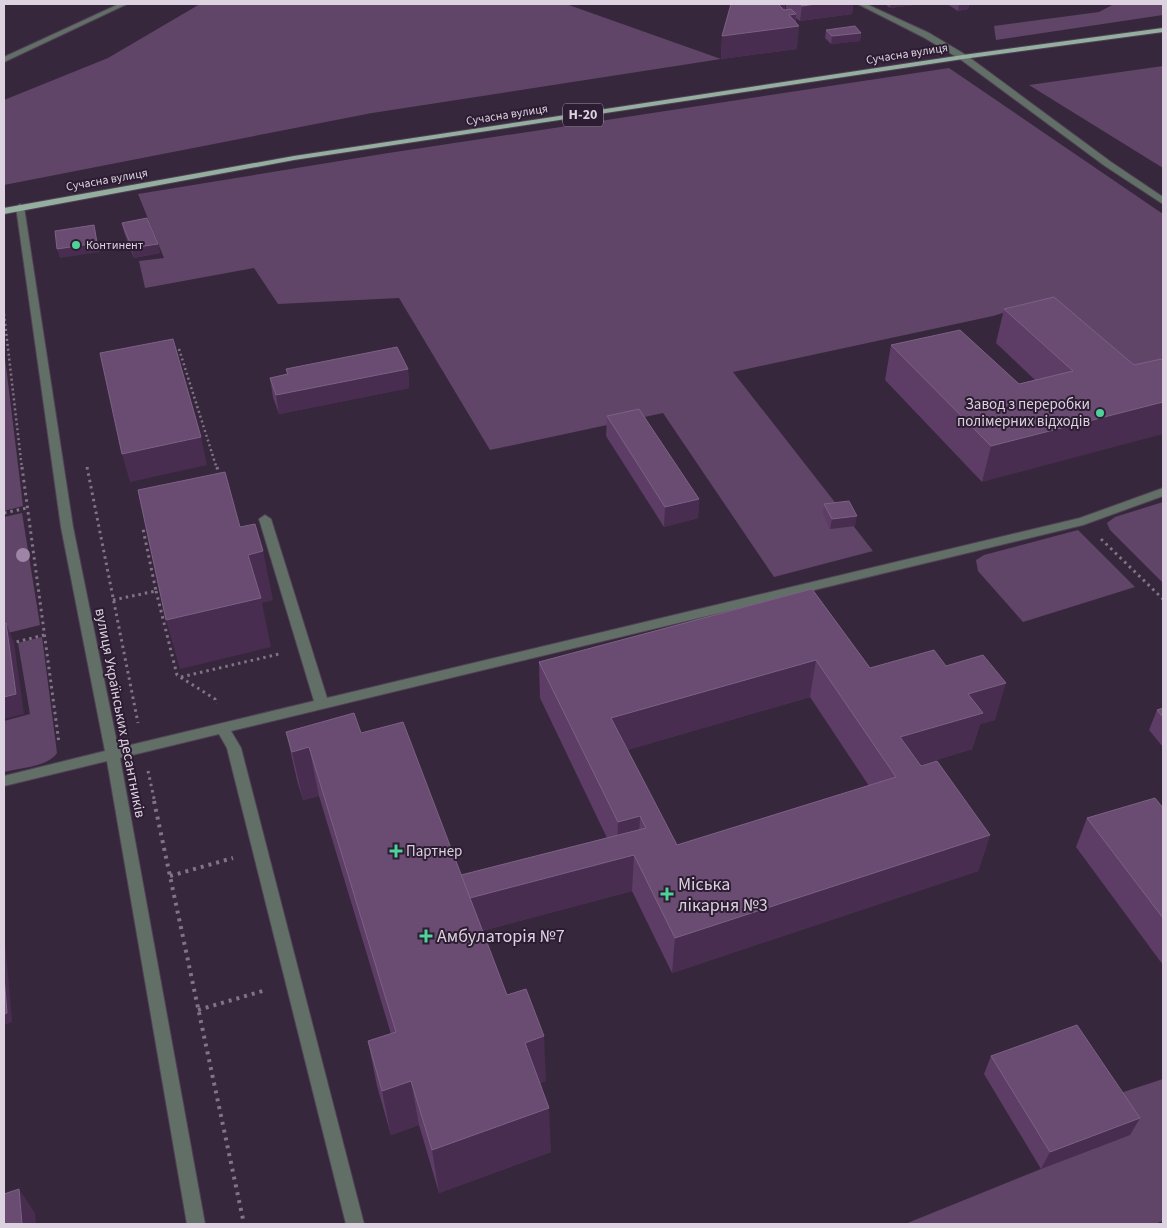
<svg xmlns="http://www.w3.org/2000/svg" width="1167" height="1228" font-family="'Source Sans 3',sans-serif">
  <rect width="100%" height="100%" fill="#37273c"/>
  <g fill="#604568">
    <path d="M200,4h366l155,55 -349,54 -368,72v-85l104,-42z"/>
    <path d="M1114,4h49v11l-167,25 -2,-14 105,-14z"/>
    <path d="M1163,66v102l-134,-83z"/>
    <path d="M949,68l214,146v187l-121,-100 -49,15 -260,56 140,179 -99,26 -111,-164 -173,37 -91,-152 -121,6 -24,-36 -109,20 -6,-27 25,-3 -26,-64 244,-40z"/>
    <path d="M4,350l19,156 -19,5z"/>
    <path d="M1163,502v81l-53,-53 -3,-7 8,-6z"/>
    <path d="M22,513l18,112 -36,9v-117z"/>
    <path d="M1078,530l57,57 -112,35 -45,-51 -2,-11 8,-5z"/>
    <path d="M42,637l15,116c-9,14 -38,15 -53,19v-51l26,-7 -12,-71z"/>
    <path d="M1163,1079v142l-9,3h-249l136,-55 64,-71z"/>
  </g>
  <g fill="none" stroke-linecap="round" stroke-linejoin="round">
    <defs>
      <g id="minor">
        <path d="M119,4h8l-123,58v-5z"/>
        <path d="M858,4h8l63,29 37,22 145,107 52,35v7l-58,-38 -145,-107 -37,-22z"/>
        <path d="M20,204l4,3 49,320 45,221 196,-47 -55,-182 6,-4 6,4 56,179 753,-180 83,-30v8l-80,29 -852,206 10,17 123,476h-18l-119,-476 -8,-14 -99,24 85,466h-18l-80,-463 -103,25v-10l101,-25 -44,-224 -45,-320z"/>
      </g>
      <path id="major" d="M1163,28v4l-200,27 -669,101 -290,54v-6l290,-52 669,-101z"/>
    </defs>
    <use href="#minor" stroke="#514256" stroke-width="2"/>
    <use href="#major" stroke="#514256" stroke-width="2"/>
    <g stroke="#817486" stroke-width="2.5" stroke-dasharray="2 3" stroke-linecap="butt">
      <path d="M4,314l18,155"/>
      <path d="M179,349l38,120"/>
    </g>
    <g stroke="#817486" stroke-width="3" stroke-dasharray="2.5 4" stroke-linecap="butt">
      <path d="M22,467l37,276"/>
      <path d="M87,467l51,256"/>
      <path d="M217,467l3,10"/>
      <path d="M4,513l23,-5"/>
      <path d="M1101,539l62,60"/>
      <path d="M156,591l21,84 38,24 1,5"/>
      <path d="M113,600l43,-9 -13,-62"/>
      <path d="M4,645l40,-10"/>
      <path d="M181,677l98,-23"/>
      <path d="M148,771l7,32"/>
    </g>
    <g stroke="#817486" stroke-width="4" stroke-dasharray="3 5" stroke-linecap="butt">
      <path d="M154,801l90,423"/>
      <path d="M170,876l63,-18"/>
      <path d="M198,1010l68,-20"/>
    </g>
    <use href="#minor" fill="#626f67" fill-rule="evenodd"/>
    <use href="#major" fill="#94afa0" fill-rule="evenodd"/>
  </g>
  <circle fill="#9e84a6" cx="23" cy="555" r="7"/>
  <g fill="#5d3c66" fill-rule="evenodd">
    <path d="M785,4v6h2l-1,-2v-4h67l-1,10 -52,7 -4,-3 1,31 -76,10 1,-23z"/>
    <path d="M885,4h28v1l-23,3z"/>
    <path d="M947,4h22l-1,5 -10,2z"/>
    <path d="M826,30l35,3 -1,8 -29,3 -6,-6z"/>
    <path d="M122,223l36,21 2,9 -26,5 -10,-26z"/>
    <path d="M1004,309l130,56 -152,117 -97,-102 6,-35 128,39 16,-4 -39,-37z"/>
    <path d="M286,369h122l1,19 -130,26 -6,-17 -3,-19 17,-4z"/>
    <path d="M607,416l92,83 -1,19 -34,9 -58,-91z"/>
    <path d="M824,504l31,22 -25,3 -7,-15z"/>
    <path d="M812,589l58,79 76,-2 49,54 -15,4 -8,25 -52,16 70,70 -12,36 -306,102 -40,-82 -150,40 25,64 39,86 -6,2 11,69 -112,41 -20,-68 -28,10 -14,-49 -9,-45 23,-7 -72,-238 -16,4 -6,-20 -11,-48 75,1 100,142 146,-37 -67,-140 -1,-36zM810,697l59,89 -192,59 -50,-95z"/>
    <path d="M1163,708v39l-14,-17 8,-20z"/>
    <path d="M1163,808v157l-87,-118 11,-29z"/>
    <path d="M991,1056l149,62 -10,17 -89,34 -57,-95z"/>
  </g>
  <g fill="#482d50">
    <path d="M777,4h8l-2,21z"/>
    <path d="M816,4h37l-1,10 -52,7 2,-15z"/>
    <path d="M890,4h23v1l-23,3z"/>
    <path d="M959,4h10l-1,5 -10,2z"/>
    <path d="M796,14l-1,12h4l-2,23 -76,10 1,-23 67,-21z"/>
    <path d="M861,33l-1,8 -29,3 1,-8z"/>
    <path d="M94,225l6,27 -40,6 -3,-9z"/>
    <path d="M158,244l2,9 -26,5 -2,-10z"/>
    <path d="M408,369l1,19 -130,26 -3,-19z"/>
    <path d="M1163,402v32l-181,48 9,-36z"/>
    <path d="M201,437l6,28 -77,17 -8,-28z"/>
    <path d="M699,499l-1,19 -34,9 1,-20z"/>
    <path d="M857,516l-2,10 -25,3 2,-10z"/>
    <path d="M263,551l10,49 -11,3 9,44 -91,22 -14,-49 82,-65z"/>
    <path d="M6,623l8,20 10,71 -20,5v-22z"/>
    <path d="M816,660l-6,37 -200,58 1,-37z"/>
    <path d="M1006,683l-11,37 -15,4 -8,25 -78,24 6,-36 68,-43z"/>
    <path d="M309,747l10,49 -16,4 -11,-48z"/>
    <path d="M640,816l-2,36 -21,7 1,-37z"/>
    <path d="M990,835l-12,36 -306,102 3,-35z"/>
    <path d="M634,855l-2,36 -162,43 -3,-36z"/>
    <path d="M4,929l8,93 -8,3z"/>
    <path d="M544,1036l2,45 -19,7 -2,-45z"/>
    <path d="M411,1081l8,44 -28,10 -9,-44z"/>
    <path d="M549,1108l2,44 -112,41 -7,-43z"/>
    <path d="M1140,1118l-10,17 -89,34 9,-17z"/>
    <path d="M19,1189l16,24 1,11h-14z"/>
  </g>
  <g fill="#6a4c73" stroke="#7c6184" fill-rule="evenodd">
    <path d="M731,4h47l6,6 7,-1 5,5 -7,1 10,11 -77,10z"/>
    <path d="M800,4h16l-14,2z"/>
    <path d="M855,26l6,7 -29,3 -6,-6z"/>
    <path d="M147,218l11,26 -26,4 -10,-25z"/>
    <path d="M94,225l3,18 -40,6 -2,-18z"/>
    <path d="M1054,297l80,68 27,-6 2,2v41l-172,44 -100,-101 69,-15 59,54 54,-13 -69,-62z"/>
    <path d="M173,339l28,98 -79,17 -22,-101z"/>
    <path d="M397,347l11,22 -132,26 -6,-17 18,-4 -2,-5z"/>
    <path d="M639,409l60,90 -34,8 -58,-91z"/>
    <path d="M225,472l15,55 15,-3 8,27 -15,4 13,43 -95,22 -28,-130z"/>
    <path d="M849,501l8,15 -25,3 -8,-15z"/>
    <path d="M812,589l58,79 64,-18 12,16 37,-11 23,28 -38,11 15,19 -83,24 21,29 16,-5 53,74 -315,103 -41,-83 -164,43 -9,-23 185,-47 -6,-12 -22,6 -79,-160zM816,660l80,117 -219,68 -66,-127z"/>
    <path d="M6,623l10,71 -12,3v-73z"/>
    <path d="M1163,708v9l-6,-7z"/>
    <path d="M354,713l7,20 42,-11 104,273 19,-6 18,47 -19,7 24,65 -117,42 -21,-69 -29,10 -14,-50 28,-9 -87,-285 -17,5 -6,-20z"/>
    <path d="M1155,798l8,10v110l-76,-100z"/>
    <path d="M4,976l3,37 -3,1z"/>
    <path d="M1077,1025l63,93 -90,34 -59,-96z"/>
    <path d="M19,1189l3,35h-18v-30z"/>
  </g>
  <g fill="#4dd39a" stroke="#2d1d32" stroke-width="2">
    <circle cx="76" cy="245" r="5"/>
    <circle cx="1100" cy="413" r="5"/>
    <path d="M393.5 843.5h5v5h5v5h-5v5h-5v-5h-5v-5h5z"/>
    <path d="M664.5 886.5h5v5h5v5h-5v5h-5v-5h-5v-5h5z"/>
    <path d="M423.5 928.5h5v5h5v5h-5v5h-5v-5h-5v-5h5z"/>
  </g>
  <g text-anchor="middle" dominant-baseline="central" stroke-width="4" stroke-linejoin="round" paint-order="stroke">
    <g font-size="12" fill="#dcd2e0" stroke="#2d1d32">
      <text transform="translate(907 54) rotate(-9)">Сучасна вулиця</text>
      <text transform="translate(507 115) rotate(-9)">Сучасна вулиця</text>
      <text transform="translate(107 180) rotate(-10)">Сучасна вулиця</text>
    </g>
    <g font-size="12" fill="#dcd2e0" stroke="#2d1d32" text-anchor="start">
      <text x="86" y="245">Континент</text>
    </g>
    <rect fill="#2d1d32" stroke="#a89cac" stroke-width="1" x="563" y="103.5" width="40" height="23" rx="4"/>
    <g font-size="14" font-weight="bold" fill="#dcd2e0">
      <text x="583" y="115">Н-20</text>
    </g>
    <g font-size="15" fill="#dcd2e0" stroke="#2d1d32" text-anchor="end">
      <text x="1090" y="404">Завод з переробки<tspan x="1090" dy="17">полімерних відходів</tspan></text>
      <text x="406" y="851" text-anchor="start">Партнер</text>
    </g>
    <g font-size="15" fill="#dcd2e0" stroke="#2d1d32">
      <text transform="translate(120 713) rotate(79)">вулиця Українських десантників</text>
    </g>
    <g font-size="18" fill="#dcd2e0" stroke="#2d1d32" text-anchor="start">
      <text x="678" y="884">Міська<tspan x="678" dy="21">лікарня №3</tspan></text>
      <text x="437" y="936">Амбулаторія №7</text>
    </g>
  </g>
  <rect width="1167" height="1228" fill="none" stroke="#dcd2e0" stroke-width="10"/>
</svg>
